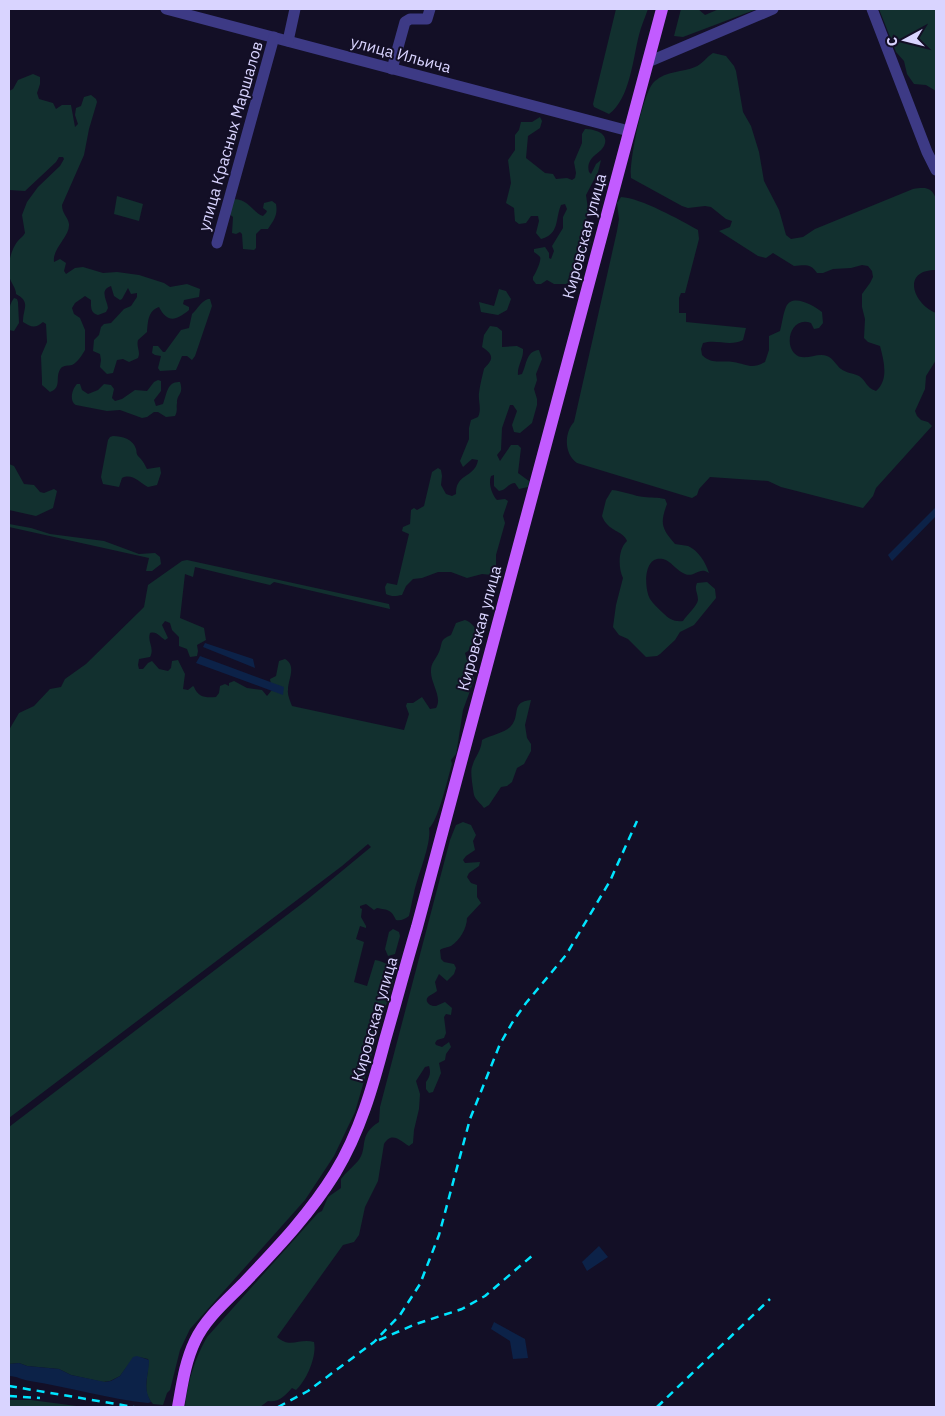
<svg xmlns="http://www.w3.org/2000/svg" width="945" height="1416" font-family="'IBM Plex Sans',sans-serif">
  <rect width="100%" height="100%" fill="#130f26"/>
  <g fill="#12302f">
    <path d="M616,9h32c-3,9 -7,17 -9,26 -6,23 -9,64 -30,79l-15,-7 -1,-3z"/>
    <path d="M681,9h17l7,6 14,-6h38l-74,28 -9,-1z"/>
    <path d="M879,9h57v82l-10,-6 -12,-1 -7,-10 -3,-13 -8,-9z"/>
    <path d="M713,53l13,3 8,10 2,5 7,41 8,14 8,26 5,29 15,29 7,25 5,4 12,-2 12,-8 98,-40c12,-2 19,-2 23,10v71c-35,0 -23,34 0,43v47l-10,16 -1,13 -10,22 2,5 4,4 7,2 4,4 -56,62 -3,8 -10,12 -82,-21 -13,-6 -58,-4 -11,12 -2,6 -5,3 -115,-35c-13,-9 -13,-30 -3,-41l43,-191 2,-12 -2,-16 4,-6c20,1 59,23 77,33l1,9 -14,54h-4l-2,5v15h7v9l60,6 -3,12c-13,7 -26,-1 -40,3l-2,6 1,6c10,10 19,5 31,7 14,2 18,8 32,0l4,-12v-14l11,-5c2,-7 3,-17 6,-24 6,-14 27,-2 36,5l1,11 -4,5 -5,1 -3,-6c-19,-7 -27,19 -17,30 9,10 22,-1 33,3 6,2 9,9 14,13 5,4 12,4 18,7 8,5 6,11 17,15 13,-11 8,-30 4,-45l-12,-4 -4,-4 1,-19 -3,-12v-13l8,-11 3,-6 -1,-6 -4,-5 -6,-1 -11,3 -18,1 -10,4h-6c-6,-10 -13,-8 -23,-7l-21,-13 -7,5 -8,-2 -39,-25 11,-4 2,-6 -6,-2 -15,-12 -6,-1 -17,2 -6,-2 -51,-28c-2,-16 12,-88 24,-97 11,-10 28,-9 40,-14 8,-3 11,-10 18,-14z"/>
    <path d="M33,74l7,3v7l-3,9 2,6 14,4 3,6 6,-4h9l4,22 3,-3 -3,-9 1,-7 5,-2 3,-9 7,-2 5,4 1,3 -8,27 -5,26 -22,50c0,9 6,12 7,19 1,13 -17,24 -15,38l6,-3 6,4 -2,8 2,3 9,-6 8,-1 20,6 14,-1 22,3 25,8 6,4 17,-3 13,5 -1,8 -15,3 -1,4 6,3v3c-13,11 -22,13 -30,-3 -11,4 -11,14 -12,25l-9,8c-2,7 3,12 0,18l-9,4 -6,-3 -6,1 -4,13 -6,1 -7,-7 1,-7 -1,-6 -7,-3 1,-11 5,-5 2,-8 3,-3 7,-1 13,-14 7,-3 6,-9v-4l-6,1 -3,-6 -6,11 -2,1 -6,-4 -3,-10c-12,4 -4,14 -3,22l-2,4 -8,3c-8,-2 -7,-9 -7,-15l-6,-4 -10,7 -3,5 2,6 6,4 5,12v20c-3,5 -7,12 -13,15 -4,1 -8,0 -11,3 -7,9 2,19 -11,24l-8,-7v-4l-1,-25 6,-14 -1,-18 -3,-2c-8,7 -12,5 -20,0 0,-14 8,-20 -7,-28 0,-6 -5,-11 -7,-18 -2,-10 2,-26 8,-34 3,-4 6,-5 8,-9l-3,-18 5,-13 11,-15 22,-21 4,-7 -1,-2h-4l-3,5 -31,29 -16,-1v-99l4,-2 5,-9z"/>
    <path d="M540,117l2,4 -2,7 -12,8 -2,22 19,15 8,1 3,5 11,-1 5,2 3,-2 1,-5 -2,-11 8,-19v-9l3,-5c9,0 25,4 19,17 -3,6 -10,8 -14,15 -2,4 -2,7 -1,11l2,2 5,-10 5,-4 -3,12 -12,23 2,14 -3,19 2,7 4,4 -1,5 -7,11 -9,23 -8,6h-12l-7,-4 -6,4h-5l-3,-4v-3c2,-2 9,-17 7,-20 -1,-2 -4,-3 -6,-5v-3l11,-2 4,6v5l2,1 3,-8 -2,-5 11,-18v-11l4,-8 -2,-5 -4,1c-6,14 -1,29 -20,34l-5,-6 3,-12 -1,-5h-7l-5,7 -7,1 -4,-3 -1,-13 -8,-5 5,-20 -3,-23 7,-10v-15l4,-5 2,-8h11z"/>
    <path d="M117,196l26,8 -4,17 -25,-7z"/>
    <path d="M234,199c16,1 18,13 29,17l3,-3 1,-2 -4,-3 1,-5 8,-2 4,3c2,11 -2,16 -8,25h-7l-5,5v14l-2,2 -11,-1 -1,-15 -2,-2 -4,2 -4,-1 1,-16 -5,-4z"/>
    <path d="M499,289l7,2 5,8 -4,11 -9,5 -17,-3 -2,-10 15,4z"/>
    <path d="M14,298l3,1 1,3 1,21 -5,8 -5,-1c0,-11 -2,-23 5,-32z"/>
    <path d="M208,299h2l2,7 -17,50 -3,4 -5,-4h-5l-6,14 -16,1 -2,-3 3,-12 -6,-1 -3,-2 1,-7h5l5,6h2l16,-22 8,-2 3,-14c6,-5 8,-12 16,-15z"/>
    <path d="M490,326l7,1 5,4v16l15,-1 6,3c1,9 -6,17 -5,26l4,-1c5,-10 4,-23 17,-24l3,9 -6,15 1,6 -3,9 3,10v6l-5,18 -12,10 -6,-1 -2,-7 5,-14 -4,-6h-3l-8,23 -1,22 -4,5 3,6 11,-16h7l3,3 -3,25 11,8 -1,6 -9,2 -4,-6c-7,0 -8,7 -16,8l-5,-5v-11l-3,1c-3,7 1,19 6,24l8,-1 3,2 -5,15 2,7 -9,32v16l-4,4 -10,-1 -15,4 -16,-6h-13l-16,6 -9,1 -7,7 -4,9c-6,1 -10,2 -16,-1l-1,-7 2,-4 10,2 12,-51 -7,-3 1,-4 7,-3 1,-14 3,-2 3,2 7,-4 8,-34 6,-4 3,2 1,6 -1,9 5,9 6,2 4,-2c0,-4 0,-8 3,-12 6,-8 17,-9 19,-22l-6,-1 -9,8 -3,-6 9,-22v-11l2,-8 7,-3c4,-8 0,-16 1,-24 1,-8 3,-16 5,-24 2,-3 6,-6 7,-10 1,-6 -5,-9 -9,-12l2,-12z"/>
    <path d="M158,380l3,1v10l-7,9 2,6 7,-2c4,-10 4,-23 17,-22 4,13 -3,11 -3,21 -1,5 1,7 -2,13l-9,1 -8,-5h-4l-7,5 -5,1 -22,-8 -13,1 -31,-6c-7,-4 -4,-16 1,-21h3l2,6 6,4 10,-4 6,-6 7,1 3,4 -2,9 3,3 7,-2 13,-9 12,1 7,-9z"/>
    <path d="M113,436c9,0 20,3 23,13 1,4 0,4 2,7 5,5 6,7 9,13l13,-2 1,6 -4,12 -9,2c-9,-5 -16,-14 -26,-9l-3,9 -16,-3 -2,-7 7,-37 2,-3z"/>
    <path d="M9,464l5,2 10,18 10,1 6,7 4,1 10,-4 3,2 -4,17 -17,8 -27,-6z"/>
    <path d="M612,490c11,1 22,6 32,7 8,1 13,0 21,2l2,5c-7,19 -6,24 8,40 4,1 9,1 13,2 10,4 18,17 21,27 -10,-7 -14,5 -24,1 -8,-3 -14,-13 -22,-15 -20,-4 -19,29 -13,40 3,5 8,9 13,14 6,6 11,9 20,8 4,-6 14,-15 15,-21 0,-7 -4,-10 -1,-17l10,-1 8,7 1,9 -22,27 -14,7 -5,8 -15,14 -3,2 -11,1 -18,-18 -9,-4 -6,-8 3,-22 7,-27c-5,-10 -5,-29 4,-37 -4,-11 -19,-9 -25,-25l4,-16z"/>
    <path d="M9,524l22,4 19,6 54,7 35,13 16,-1 5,4 1,7 -9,7h-6l3,-13 -140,-31z"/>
    <path d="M187,560l202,44 1,5 -116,-27 -4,3 -75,-18 -2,10 -8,-3 -5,44 24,10 2,12 -9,5 1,6 -1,5 -7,1 -3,-8 -8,-3v-9l-7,-7 -2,-7 -5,-2 -3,4 6,13 -3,2c-5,-3 -8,-9 -15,-7 -3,9 5,15 0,24l-11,2 -1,6 1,4h4l5,-6 4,-2 7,8 9,2 3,-3 1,-7 6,-1 7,14 -2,15 5,1 5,-4 1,1c4,10 11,11 22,10l3,-4 1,-7 5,-2 4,2v-3l5,-2 13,7 15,2 5,6 5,-6 -2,-11 6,-3 3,-15 6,-2c12,7 3,20 3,31 -1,4 2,11 4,16l112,24 5,-16 -3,-8 1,-3h6l9,-6 8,12 6,-1c7,-11 -6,-25 -5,-38 0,-7 5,-11 8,-18 4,-9 0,-12 12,-17l5,-12 9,-3c9,3 17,15 11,25 -2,3 -8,6 -11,8l2,7 7,11v9l-11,30 -6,39 -1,5 -5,6 1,4c-4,13 -14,58 -23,64 3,15 -12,49 -15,65 -2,7 -3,15 -5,23 -4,3 -8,5 -13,4 -5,-11 -8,-10 -19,-12l-3,2 -8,-6 -6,2v2l2,1 -1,8 5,9v2l-6,-2 -4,13 8,3 -10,40 13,4 8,-26c11,2 18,6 19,18l-39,134 -21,44 -29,44 -115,129 -10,21 -10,40 -3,3 -4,12 -10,-1c-13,-13 -3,-30 -5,-45l-9,-2 -8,4 -11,15 -10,5 -7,1 -32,-7 -12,-6 -32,-3 -8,-3 -10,1v-237l299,-228 63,-52 -3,-3 -26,22 -333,252v-388l10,-17 15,-7 16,-17 11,-2 4,-8 21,-15 53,-52 5,-5 4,-22 34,-24z"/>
    <path d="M531,700l-6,25 2,13 4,6v7l-7,13 -7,4 -5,14 -5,4 -6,1 -12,18 -5,3c-3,-4 -9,-9 -10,-13 -1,-6 -4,-23 -2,-28 3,-11 9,-15 10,-27 9,-5 23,-7 29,-14 10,-11 -1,-24 20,-26z"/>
    <path d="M463,822l8,3 5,10 -3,6 2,9 -9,6 -3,4 2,3 15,-1 -1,4 -10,7 -2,4 4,6 6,2v12l4,6 -14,15c0,10 -7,22 -16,28 -4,2 -7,1 -11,4l1,9 3,3 10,2 2,4 -2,6 -7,7 -8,-7 -4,8 2,9c-2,2 -5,3 -8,5 -6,5 1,11 7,10 3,-1 6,-3 9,-4l7,6 -1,7 -5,-1 -2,3 2,16 -2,5 -7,2 -2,3 1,2 6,2 7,-5 2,5 -5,7 -1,6 -6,3 2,10 -8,19 -4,1 -3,-4v-7c4,-5 5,-10 3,-16l-4,1 -9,14 4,13 -1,15 -5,21 -1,13 -4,3c-9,-5 -17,-15 -25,-2l-6,37 -13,26 -6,28 -5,7 -11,3 -66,92c13,12 22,1 37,5 3,14 -7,38 -18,48l-4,-2c-7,8 -14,15 -24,13l-8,6h-75c2,-24 10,-49 22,-70l111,-124 4,-2 6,-14 13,-9v-9c5,-7 12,-12 17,-18 11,-14 -1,-25 21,-39l1,-15 70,-267 6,-15z"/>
    <path d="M393,929l6,3 1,4 -5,18 -7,2 -3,-7 4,-17z"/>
    <path d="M9,1400h22l53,7h-75z"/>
  </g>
  <g fill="#0c2248">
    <path d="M936,507v9l-44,45 -4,-6z"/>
    <path d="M205,643l48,16 2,9 -52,-21z"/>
    <path d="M200,656l84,31 -1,8 -87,-32z"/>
    <path d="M599,1246l9,11 -21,14 -5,-9z"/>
    <path d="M494,1322l31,17 3,19 -15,1 -3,-18 -19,-12z"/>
    <path d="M137,1356l12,4c0,16 -7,26 2,42l-3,1c-40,-4 -79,-16 -118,-22 -8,-1 -13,-5 -21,-5v-12l10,-1 8,3 32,3 12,6 34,7 6,-1 9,-5 13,-19z"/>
  </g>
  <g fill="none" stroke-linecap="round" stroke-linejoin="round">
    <g stroke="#3d3a85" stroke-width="11">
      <path d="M166,9l463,122"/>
      <path d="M872,9l55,143 9,18"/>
      <path d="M288,41l7,-32"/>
      <path d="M648,62l125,-53"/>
      <path d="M392,69l13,-47 5,-3h17l3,-10"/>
      <path d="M217,243l57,-206"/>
    </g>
    <path stroke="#c25bff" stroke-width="12" d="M178,1407c4,-22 7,-45 17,-66 10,-22 31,-40 48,-57 33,-35 66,-69 92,-111 25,-41 38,-87 50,-133 11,-38 21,-76 32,-113l245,-918"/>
    <g stroke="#00e5ff" stroke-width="2.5" stroke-dasharray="8 6" stroke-linecap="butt">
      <path d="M379,1340l37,-16 46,-15 23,-13 48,-41"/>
      <path d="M9,1386l125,21"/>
      <path d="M9,1396l31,2"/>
      <path d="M278,1407l30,-16 66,-49 26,-27 20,-31 19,-49 31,-116 30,-75 12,-21 14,-20 40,-48 44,-74 27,-60"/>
      <path d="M657,1407l113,-108"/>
    </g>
  </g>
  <g text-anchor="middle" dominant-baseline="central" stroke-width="4" stroke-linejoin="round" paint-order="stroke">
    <g font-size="16" fill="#d9d4ff" stroke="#130f26">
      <text transform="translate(401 54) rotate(15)">улица Ильича</text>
      <text transform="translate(230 136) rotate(-74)">улица Красных Маршалов</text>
      <text transform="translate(584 236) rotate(-75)">Кировская улица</text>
      <text transform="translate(479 628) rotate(-75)">Кировская улица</text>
      <text transform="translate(374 1019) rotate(-74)">Кировская улица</text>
    </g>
  </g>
  <rect width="945" height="1416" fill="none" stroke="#d9d4ff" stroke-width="20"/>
  <g transform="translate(905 40) rotate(263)" stroke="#130f26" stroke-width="4" paint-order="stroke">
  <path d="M0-4L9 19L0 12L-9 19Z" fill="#d9d4ff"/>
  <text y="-8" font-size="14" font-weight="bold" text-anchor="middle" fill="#d9d4ff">С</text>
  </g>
</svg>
